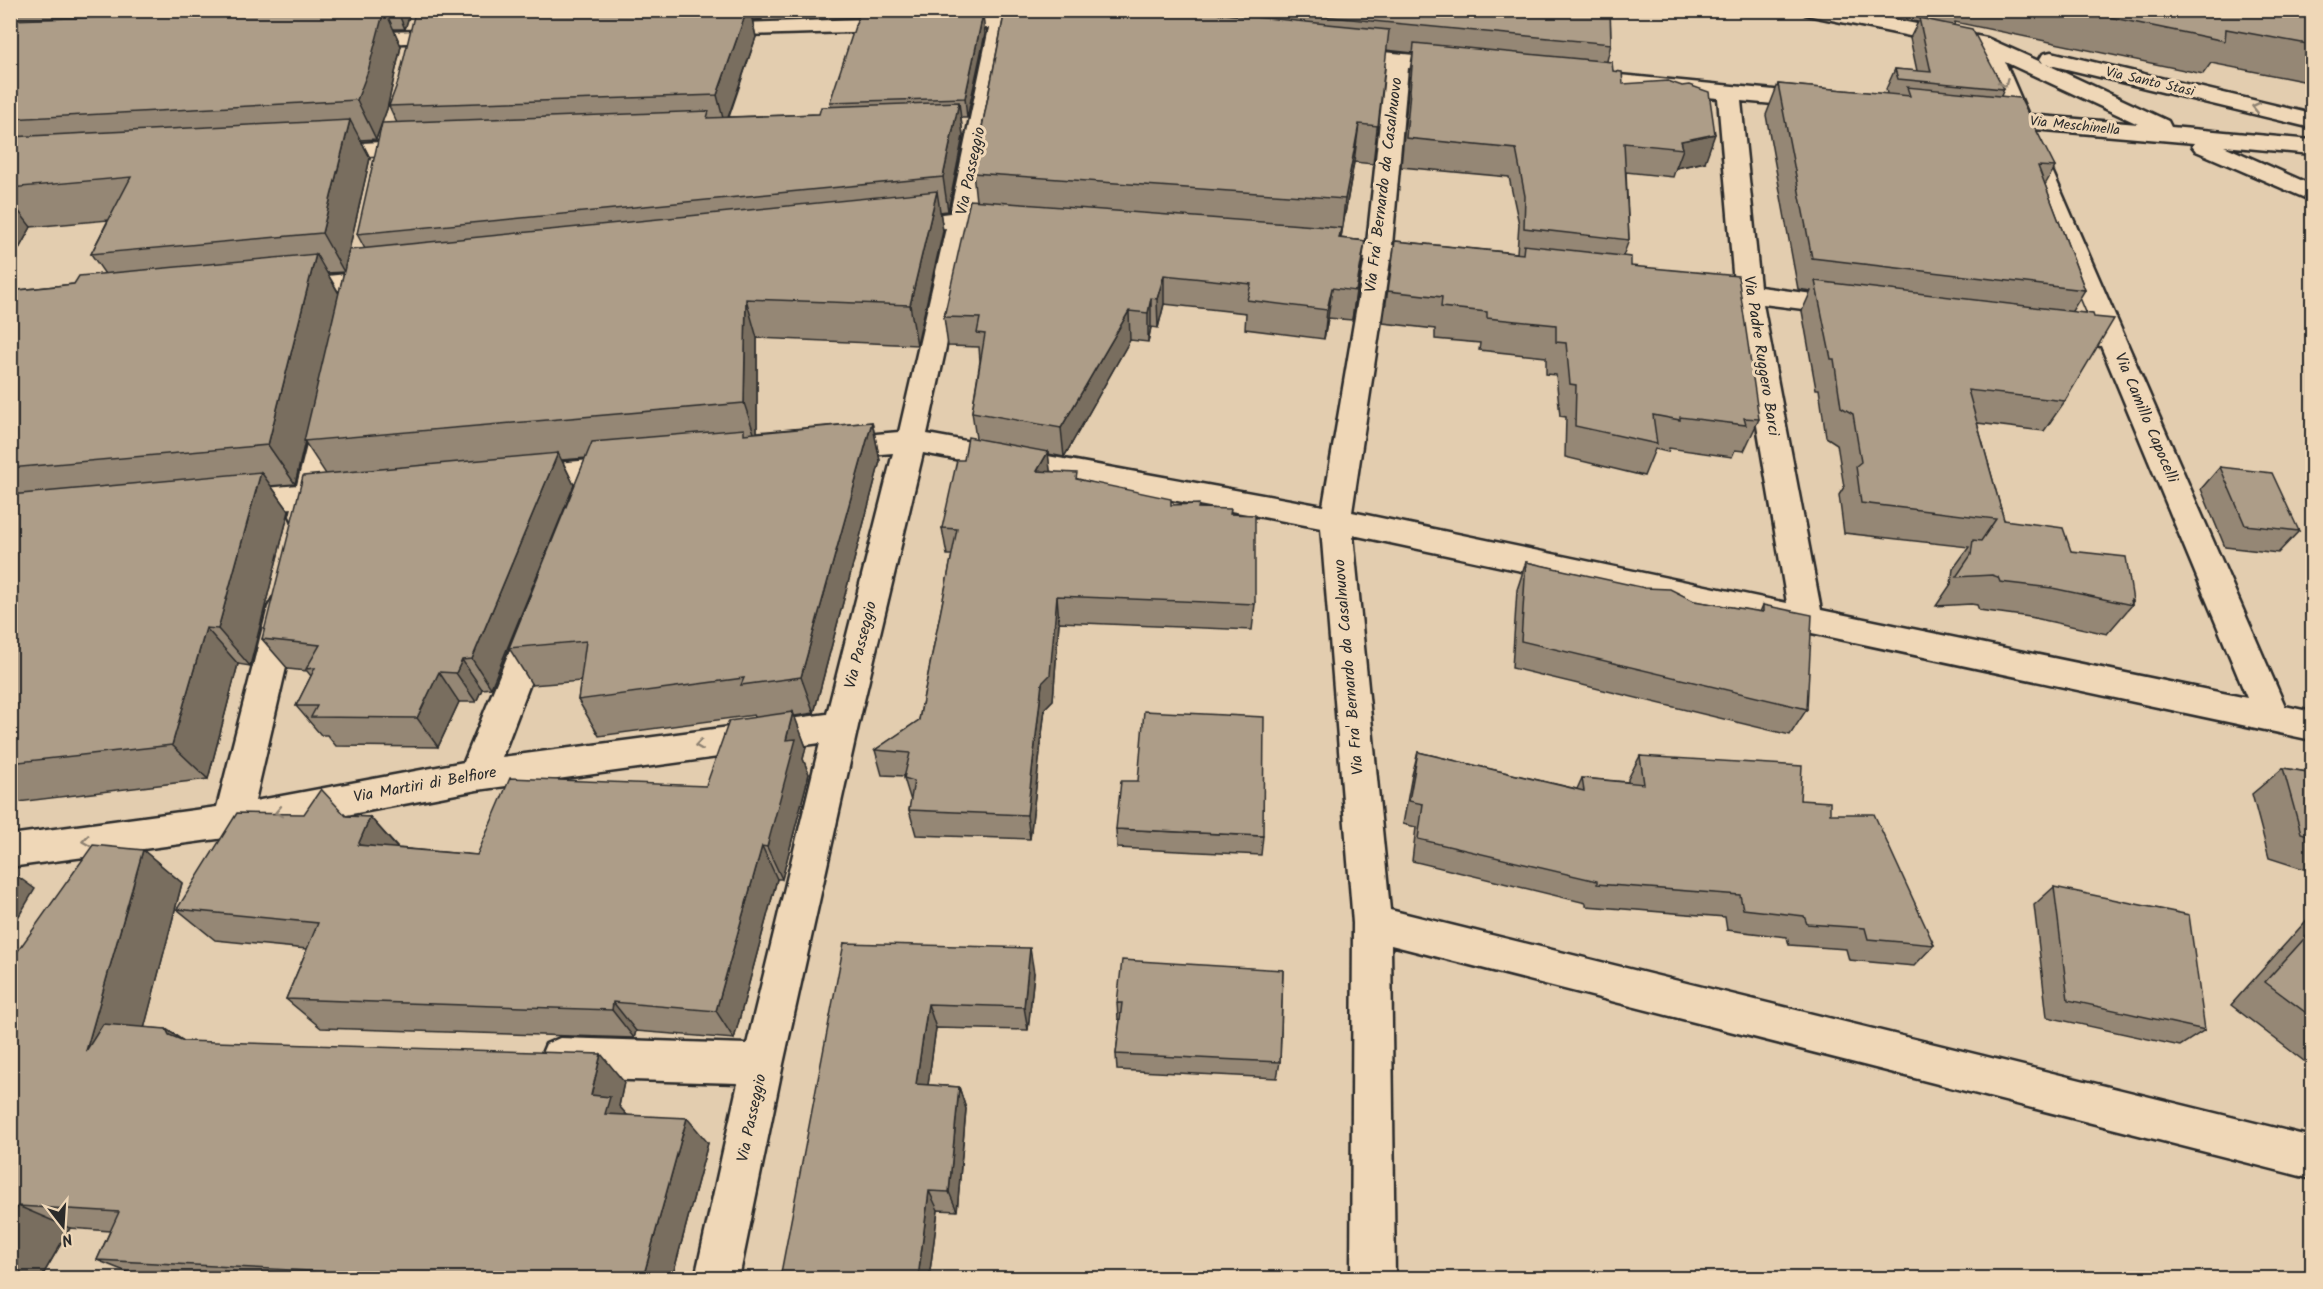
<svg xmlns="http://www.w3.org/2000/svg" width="2323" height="1289" font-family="Kalam,sans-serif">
  <rect width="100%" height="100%" fill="#e3cdaf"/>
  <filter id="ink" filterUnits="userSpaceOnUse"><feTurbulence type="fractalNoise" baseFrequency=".0167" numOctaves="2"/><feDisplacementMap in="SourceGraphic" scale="12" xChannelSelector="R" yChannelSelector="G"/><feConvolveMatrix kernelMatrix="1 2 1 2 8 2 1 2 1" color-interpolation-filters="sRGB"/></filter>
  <g filter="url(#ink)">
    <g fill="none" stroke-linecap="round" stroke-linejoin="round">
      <defs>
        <g id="minor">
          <path d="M992,10h21l-1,6 42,5 3,5 -3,5 -8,1 -36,-4 -35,185 44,5 4,5 -4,5 -9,3 -38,-4 -45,207 396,72 42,-248 -55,-7 -4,-5 4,-5 9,-3 48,5 19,-177 -52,-6 -3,-5 3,-5 8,-2 113,11 8,2 3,5 -3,5 -8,2 -47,-5 -16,177 54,6 4,6 -4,6 -9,2 -47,-5 -38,252 435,91 -51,-302 -48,-7 -4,-6 4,-6 9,-2 37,4 -16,-186 -140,-13 -8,-2 -3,-5 3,-5 8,-2 238,23 8,2 3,5 -3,5 -8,2 -75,-7 19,186 91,12 9,2 4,6 -4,6 -9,2 -88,-11 58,306 426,88 -146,-352 -51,-8 -4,-6 4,-6 10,-3 33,4 -83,-200 -31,-4 -4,-5 4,-5 8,-2 17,2 -26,-63 -166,-34 -7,-2 -3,-4h44l141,28 56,25 -3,-4 3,-5 8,-2 261,62v14l-266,-64 122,57 3,6 141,13v14l-88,-8 88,39v16l-116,-50 -4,-5 2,-3 -160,-14 251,577 27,6v28l-959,-205 37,375 922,227v42l-921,-234 4,333h-44l2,-355 -32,-395 -398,-75 -65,273 -75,338 -44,214h-44l43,-195 -178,-5 -14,-6 -6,-14 6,-14 14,-6 187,6 73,-301 -343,47 -245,47 -222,30v-32l207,-28 51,-200 5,-9 11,-3 11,3 5,9 -45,194 209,-39 57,-139 4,-9 12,-4 12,4 4,9 -51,134 325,-43 66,-261 -62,5 -10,-3 -5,-7 5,-7 10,-3 68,-6 47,-204 -49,6 -9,-3 -4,-5 4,-5 62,-8 39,-185 -281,8 -8,-1 -3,-5 3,-5 8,-1 283,-9zM2005,62l133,62 -110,-9z"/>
          <path d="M453,30l8,1 3,5 -3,5 -110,4 -8,-1 -3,-5 3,-5 8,-1z"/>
          <path d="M422,140l8,2 4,5 -4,5 -109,7 -8,-2 -4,-5 4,-5 8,-2z"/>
          <path d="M386,270l9,2 4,6 -4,6 -107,12 -9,-2 -4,-6 4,-6 9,-2z"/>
          <path d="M328,407l10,3 4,7 -14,66 15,-2 11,3 4,8 -4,8 -31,5 -7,19 -11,3 -11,-3 -4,-8 2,-8 -56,5 -11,-3 -4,-8 4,-8 11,-3 61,-6 17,-68 4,-7z"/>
          <path d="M624,457l10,4 5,7 -5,7 -10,4 -101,9 -11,-3 -4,-8 4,-8 11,-3z"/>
        </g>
      </defs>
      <use href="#minor" stroke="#2b2b2b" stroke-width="5"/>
      <use href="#minor" fill="#efd7b7" fill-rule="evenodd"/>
    </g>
    <g fill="#958775" stroke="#2b2b2b" stroke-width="1.5" fill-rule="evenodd">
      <path d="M10,10h401l-6,19h-12l8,17 -14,63 -11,30 -15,1 9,18 -21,92 16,-1 -8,-15 40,-111 -8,-17 37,-91 -2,-5h554v3h-7l14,21 -18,84h-6l2,18 -15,75 -8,1 3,19 -26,114 -160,-7v94l115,-10 8,39 -66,252 -20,3 12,31 -3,12 6,15 -27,105h-5l-43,160 -98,-8 -2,7 -313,-10 -35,-29 21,-50 -92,-9 -38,-31 169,-93 24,1 28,31 79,7 229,-69 49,-69 -1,-2 -155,21 -21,-36 3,-19 -49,4 -23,-37 77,-190 -24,2 12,25 -83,203 -9,1 -6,13h-17l-21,45 -102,-1 -9,-11h-6l-25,-29 15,-30 -4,-5 -19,-2 -26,-30 64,-165 -21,-32 -10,42 -24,2 18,25 -39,155 -12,-2 -30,115 -198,24v-512l64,-7 31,-10 -14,-20 17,-34 -77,7 -21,38zM867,12v2l-37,88 1,5 -12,7 -90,3 27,-80 -4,-17 10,-1 1,-4zM344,272l-5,21 -12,-20z"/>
      <path d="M1005,10h605l1,34 -4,17 6,10 10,13 82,78 -29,6 -3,9 -47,-5 3,68 -6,16 136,163 -15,32 -9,-1 -3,7 -63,-9 -1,4 -13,-3 -11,27 -79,-19 1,-40 -6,-1 -4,-41 -10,-1v-17l-67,-7 1,-7 -45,-4v-10l-52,-6 12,-82 122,12 2,-29 -10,-47 -108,-10 9,-97 3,-17 -27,-3 -13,114 -19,-2 -13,75h-1l-1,1 26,3 -13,79 -24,-2 -4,21 -79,-10 1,-16 -82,-9 -6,24 -7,-1 -3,15 -18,-2 -66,117 -16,-3 2,17 121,34 28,3 32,6 24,90 -3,26 -193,-8 -6,78 -8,8 -15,131 -114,-4 -7,-25 2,-9 -7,-23 1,-2 -23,-1 -7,-25 44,-30 33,-165h-5l-5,-27 22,-68 12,-22 -4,-26 8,-51 -1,-14 -31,-1 -4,-29 32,-116 -3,-28z"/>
      <path d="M1905,10h408v73l-102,-20 -8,11 -248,-52 -1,3 50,64 -3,7 54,71 -10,18 40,105 -13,21 -7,90 -21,30 -67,-8 27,97 67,31 62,50 -1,2v2l-25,29 -77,-17 -51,-7 -2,-5 -6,-1 -35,2 15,-22 2,-15 16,-22 -125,-14 -5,-38 5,-8 -7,-43 -11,-7 -7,-48h-3l-14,-78 9,-20 -13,-2 -32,-174 12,-31 109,10 -1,-5 9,-20 22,2 -7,-33 8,-16 -11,-2z"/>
      <path d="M2220,467l79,64 -21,22 -53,-6 -24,-58z"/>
      <path d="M1526,562l168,39 66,11 3,-7 44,104 -17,26 -278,-67 5,-78z"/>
      <path d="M1418,752l159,37 5,-11 46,4v-3l12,-23 160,44 30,14 104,131 -20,21 -65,-6 -3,-11 -57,-4 -2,-8 -60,-7 -2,-13 -139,-11v-3l-174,-42 4,-34 -13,-3 9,-49z"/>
      <path d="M2283,768l30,5v99l-44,-14 -17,-64z"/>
      <path d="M1116,829l147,7 -2,19 -144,-7z"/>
      <path d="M143,850l39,33 -38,145 22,1 18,12 440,41 -5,24 8,9 81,28 -36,135h-530l-45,-18 13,-29 -40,-3 -29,50h-31v-316z"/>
      <path d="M2054,887l151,143 -25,16 -133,-29 -13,-112z"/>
      <path d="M2313,913v155l-82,-63z"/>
      <path d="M844,943l190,30 -6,57 -92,-2 -8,57 31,2 7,22 -9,102 -19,-1 -9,68z"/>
      <path d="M1283,970l-3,92 -3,16 -160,-8 -1,-16 4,-34 -2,-1 -1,-16z"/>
    </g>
    <g fill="#796e5f" stroke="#2b2b2b" stroke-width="1.5">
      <path d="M384,10h1l16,36 -14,63 -11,30 -19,-39z"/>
      <path d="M397,10h14l-6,19z"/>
      <path d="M747,10h3l6,27 -31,89 -8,-31z"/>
      <path d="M760,10h2l1,5 -1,4z"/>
      <path d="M983,14l2,20 -18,84 -2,-20z"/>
      <path d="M959,102l4,34 -15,75 -5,-34z"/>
      <path d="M350,120l20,38 -26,114 -22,-39z"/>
      <path d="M1359,124l-5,38 -13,75 4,-38z"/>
      <path d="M1715,134l-10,28 -29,6 7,-19 -2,-8z"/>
      <path d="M937,191l6,40 -26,114 -7,-40z"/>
      <path d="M10,200l21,27 -21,38z"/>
      <path d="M1365,241l-4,29 -9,50 4,-29z"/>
      <path d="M316,254l23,40 -44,190 -27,-39z"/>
      <path d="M1164,275v29l-6,24 -1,-29z"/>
      <path d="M1332,288l-4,30 -4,21 3,-29z"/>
      <path d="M1151,298v29l-3,15v-29z"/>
      <path d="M746,299l11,39v104l-13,-39z"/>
      <path d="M1129,311l1,29 -66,117 -3,-29z"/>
      <path d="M872,422l8,39 -66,252 -13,-36z"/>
      <path d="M1048,452l3,27 -14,-8z"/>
      <path d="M558,453l16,32 -83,203 -19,-29z"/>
      <path d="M261,472l28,39 -39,155 -32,-37z"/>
      <path d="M1057,596l2,26 -6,78 -8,8 -15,131 -3,-24 15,-132z"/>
      <path d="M206,628l32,36 -30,115 -36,-34z"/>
      <path d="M462,660l20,29 -6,13 -20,-29z"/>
      <path d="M439,672l20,30 -21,45 -21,-29z"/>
      <path d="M793,712l13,35 -3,12 6,15 -27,105 -15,-32 19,-107z"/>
      <path d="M370,817l29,33 -41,-5z"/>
      <path d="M762,846l15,33 -43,160 -18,-28z"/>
      <path d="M143,850l39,33 -51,196 -45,-28z"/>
      <path d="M10,871l25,18 -25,42z"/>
      <path d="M1030,948l4,25 -6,57 -4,-23z"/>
      <path d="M613,1002l23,29 -2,7 -22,-28z"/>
      <path d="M928,1004l8,24 -11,78 -9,-22z"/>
      <path d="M166,1029l41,29 -38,-23z"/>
      <path d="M601,1054l23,28 -5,24 15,17 -29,-9 -14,-19z"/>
      <path d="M959,1087l7,22 -9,102 -8,-19z"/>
      <path d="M687,1118l21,25 -36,135h-29z"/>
      <path d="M929,1191l9,19 -9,68h-11z"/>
      <path d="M18,1206l52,22 -29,50h-7l-24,-8v-51z"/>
    </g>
    <g fill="#ad9d88" stroke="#2b2b2b" stroke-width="1.5">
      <path d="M325,10h59l-16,61 -11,29 -347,19v-99z"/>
      <path d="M596,10h151l-30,85 -328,11 10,-27 15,-63z"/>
      <path d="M1005,10h177l207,20 -11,96 -19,-2 -14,75 -372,-26z"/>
      <path d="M1259,10h351l1,34z"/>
      <path d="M2075,10h238v35l-87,-16 -1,12z"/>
      <path d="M971,11l-1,3h13l-18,84 -135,4 29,-88z"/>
      <path d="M1919,18l53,11 32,60 -106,-10 -3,-10 36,3z"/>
      <path d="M1414,43l198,19 1,9 9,1 1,12 45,-3 14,5 7,-1 20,7 6,42 -34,7 2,8 -59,-6 5,97 -105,-12 1,-32 -9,-47 -110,-11z"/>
      <path d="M1778,84l132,12 -3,-9 113,11 35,69 -17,-1 47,124 -273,-32z"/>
      <path d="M959,102l-16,75 -586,57 25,-111 327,-12 -2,7 112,-4 2,-7z"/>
      <path d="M350,120l-28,113 -231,21 40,-77 -121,11v-51z"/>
      <path d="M937,191l-27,114 -164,-6 -2,104 -440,38 45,-191z"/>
      <path d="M970,200l371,28 -2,10 26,3 -9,50 -24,-3 -5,22 -80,-10 4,-16 -87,-9 -7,24 -6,-1 -3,15 -19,-2 -68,117 -89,-16 13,-78 -8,-1 3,-15 -36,-1z"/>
      <path d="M1395,241l128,13 1,-9 107,12v9l107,10 21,143 -15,-1 2,7 -66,-8v3l-27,-5 4,29 -82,-18 1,-41 -6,-1 -4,-41 -10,-1v-17l-69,-7v-6l-46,-5 1,-10 -54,-6z"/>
      <path d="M316,254l-48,191 -258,23v-177l64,-7 5,-8z"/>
      <path d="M1815,281l278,33 1,3 20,2 -49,82 -97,-11 36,130 59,8 8,23 55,6 7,44 -2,-1 1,5 -80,-17 -52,-6 -2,-5 -6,-2 -36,2 15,-22 2,-15 8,1 15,-22 -135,-16 -5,-37 5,-4 -8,-48 -12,-7 -7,-48h-3z"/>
      <path d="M872,422l-71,255 -60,8 3,-7 -166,22 8,-59 -77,7 83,-206 152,-13v5z"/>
      <path d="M968,437l80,15 -11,19 40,2 -1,6 95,20v6l28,-1 -1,4 33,1 -1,5 25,1v89l-198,-8 -7,79 -8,8 -15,132 -118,-5 5,-29 -10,-3 6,-25 -35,-3 44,-30 38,-191 -15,-1 15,-68h7z"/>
      <path d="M558,453l-86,206 -10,1 -6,13 -17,-1 -22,46 -106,-1 6,-11h-21l19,-38 -9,1 14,-24 -58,-6 41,-163z"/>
      <path d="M2220,467l52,6 27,58 -54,-6z"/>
      <path d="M261,472l-43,157 -12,-1 -34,117 -162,18v-268z"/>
      <path d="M1526,562l119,26 25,1 24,12 69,11v-7l49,10 -5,94 -286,-68z"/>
      <path d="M1144,711l120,6 -1,119 -147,-7 5,-48h17z"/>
      <path d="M793,712l-7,28 10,-1 -29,108 -5,-1 -46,165 -103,-9 -1,8 -326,-11 32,-76 -141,-14 60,-96 67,1 17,-25 25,27 24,1 -12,28 119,10 33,-77 196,8 23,-65z"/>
      <path d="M1418,752l166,39 -2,-13 62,6 -4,-28 162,10 -2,34 30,2v12h44l60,131 -66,-6 -3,-11 -58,-4 -3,-8 -61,-7 -3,-14 -143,-11v-3l-179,-42 5,-35 -14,-3z"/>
      <path d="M2283,768l30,5v64l-12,-4z"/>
      <path d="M93,845l50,5 -57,201 17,-27 63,5 3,6 15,6 417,13 -10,41 19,2 -5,17 82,4 -44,160h-197l-349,-18 22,-48 -101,-6 -8,13v-257z"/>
      <path d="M2054,887l135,28 16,115 -137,-30z"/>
      <path d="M2313,929v89l-48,-36z"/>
      <path d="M844,943l186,5 -6,59 -96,-3 -12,80 43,3 -10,105 -20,-1 -11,87h-138z"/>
      <path d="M1122,960l161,10 -3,92 -164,-8 6,-51h-5z"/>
    </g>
    <defs><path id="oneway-chevron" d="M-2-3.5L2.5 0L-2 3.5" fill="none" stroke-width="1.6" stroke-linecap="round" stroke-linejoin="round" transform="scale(1.5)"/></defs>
    <g stroke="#8d8171">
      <use href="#oneway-chevron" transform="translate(2004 83) rotate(66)"/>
      <use href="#oneway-chevron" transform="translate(2256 107) rotate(-167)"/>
      <use href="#oneway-chevron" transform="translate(699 745) rotate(172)"/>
      <use href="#oneway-chevron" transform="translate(279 812) rotate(169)"/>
      <use href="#oneway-chevron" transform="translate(86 841) rotate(172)"/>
    </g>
  </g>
  <g text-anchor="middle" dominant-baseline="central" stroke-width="6" stroke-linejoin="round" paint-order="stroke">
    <g font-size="14" fill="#2b2b2b" stroke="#efd7b7">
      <text transform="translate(2150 82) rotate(13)">Via Santo Stasi</text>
      <text transform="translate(2075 126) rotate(6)">Via Meschinella</text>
    </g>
    <g font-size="16" fill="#2b2b2b" stroke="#efd7b7">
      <text transform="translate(971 171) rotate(-78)">Via Passeggio</text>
      <text transform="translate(1384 185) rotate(-83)">Via Fra' Bernardo da Casalnuovo</text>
      <text transform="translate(1761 356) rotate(81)">Via Padre Ruggero Barci</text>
      <text transform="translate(2146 418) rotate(67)">Via Camillo Capocelli</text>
      <text transform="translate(861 645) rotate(-76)">Via Passeggio</text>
      <text transform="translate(1349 667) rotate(-95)">Via Fra' Bernardo da Casalnuovo</text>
      <text transform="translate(425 785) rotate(-10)">Via Martiri di Belfiore</text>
      <text transform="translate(752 1118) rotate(-78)">Via Passeggio</text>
    </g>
  </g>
  <rect width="2323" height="1289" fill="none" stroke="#efd7b7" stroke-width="36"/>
  <rect x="18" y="18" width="2287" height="1253" fill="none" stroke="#2b2b2b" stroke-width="2" filter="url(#ink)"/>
  <g transform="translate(63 1226) rotate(163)" stroke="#efd7b7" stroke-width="4.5" paint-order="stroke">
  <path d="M0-4.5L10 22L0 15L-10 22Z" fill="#2b2b2b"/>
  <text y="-9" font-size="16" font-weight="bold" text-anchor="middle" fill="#2b2b2b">N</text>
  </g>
</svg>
